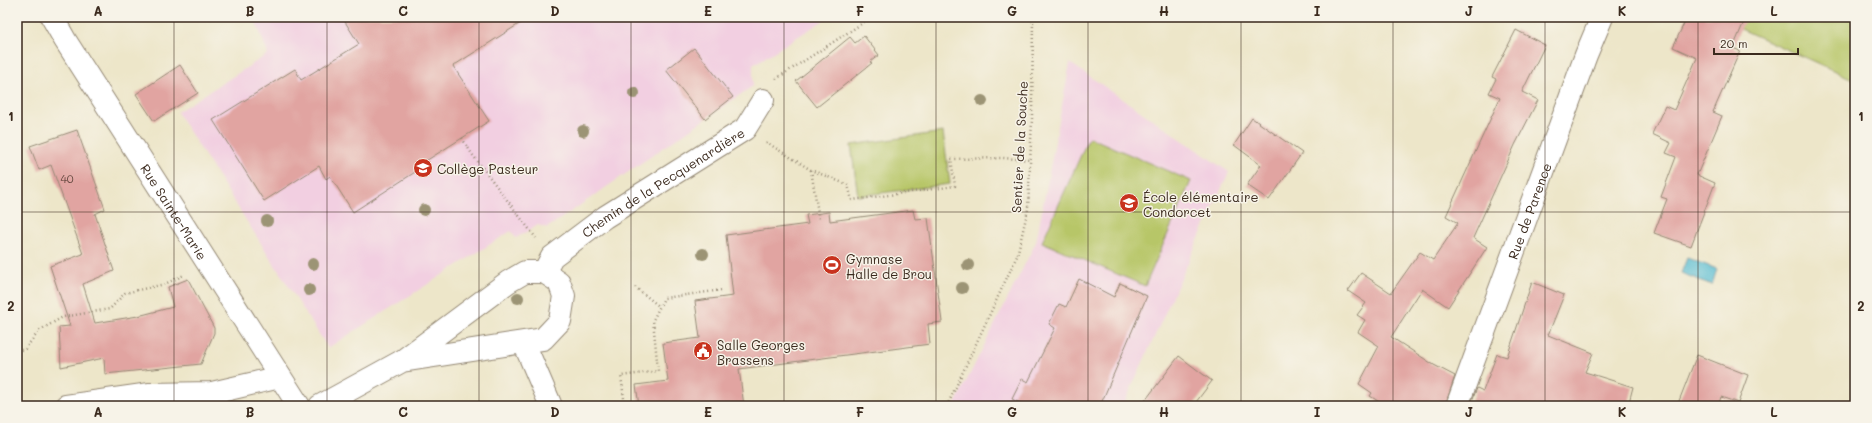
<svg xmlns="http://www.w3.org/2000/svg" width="1872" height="423" font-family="Mali,sans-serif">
  <rect width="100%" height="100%" fill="#f7f3e8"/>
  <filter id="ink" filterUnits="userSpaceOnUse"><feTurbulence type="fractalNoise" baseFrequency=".025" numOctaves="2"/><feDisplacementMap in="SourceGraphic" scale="8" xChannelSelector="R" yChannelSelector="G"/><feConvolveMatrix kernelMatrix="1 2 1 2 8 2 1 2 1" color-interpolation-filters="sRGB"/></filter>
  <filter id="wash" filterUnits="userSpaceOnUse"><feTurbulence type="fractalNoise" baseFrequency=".012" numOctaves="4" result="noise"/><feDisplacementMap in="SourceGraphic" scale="16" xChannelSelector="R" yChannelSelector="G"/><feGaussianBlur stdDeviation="0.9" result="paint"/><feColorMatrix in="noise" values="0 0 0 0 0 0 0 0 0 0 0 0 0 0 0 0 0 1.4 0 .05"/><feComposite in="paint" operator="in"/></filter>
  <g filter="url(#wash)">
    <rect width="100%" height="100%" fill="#ede6c9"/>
    <g fill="#f2cfe1">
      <path d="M254,17h575l-76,48v21l-206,142 -9,-3 -22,13 -5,-7 -183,117 -151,-236 91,-58z"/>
      <path d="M1070,63l159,109 -106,234h-169l82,-164z"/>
    </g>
    <g fill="#b7c668" stroke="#797843">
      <path d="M1714,17h141v63z"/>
      <path d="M943,132l7,52 -92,12 -7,-51z"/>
      <path d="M1089,137l102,44 -46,105 -103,-44z"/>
    </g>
    <path fill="#53bbd1" stroke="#477278" d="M1687,258l30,11 -5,16 -31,-12z"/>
    <g id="blocks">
      <g fill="#e1a4a1">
        <path d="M342,17h188l-77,49 36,55 -68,43 2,3 -70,45 -23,-36 -4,3 -7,-13 -55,35 -51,-81 82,-51 6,11 58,-36z"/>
        <path d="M1687,17h59l-13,31 7,3 -27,61 9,4 -25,59 18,8 -24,63 -37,-13 13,-34 -6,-2 15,-40 -10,-4 5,-10 -19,-9 13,-28 9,4 23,-52 -24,-11z"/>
        <path d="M1516,30l29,15 -23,47 16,8 -23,45 -42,93 14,9 -39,60 -26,-18 -31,48 43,28 21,11 -10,30h-59l-16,-10 2,-3 -13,-9 20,-38 -21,-14 7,-12 -8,-5 9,-12 -18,-12 13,-18 30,20 29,-41 13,8 25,-37 -12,-7 54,-118 -11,-5 7,-14 -4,-2z"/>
        <path d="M864,36l15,19 -9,7 2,1 -55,44 -21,-26 54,-44 5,6z"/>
        <path d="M694,48l39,49 -28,22 -39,-49z"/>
        <path d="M180,65l18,28 -44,28 -18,-27z"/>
        <path d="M1252,118l50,35 -33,47 -22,-15 14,-20 -27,-20z"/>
        <path d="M77,130l28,79 -10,5 19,57 -31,13 12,39 43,-7 35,-9 -5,-20 20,-8 26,49v5l-13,31 -96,10 -1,-16 -43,9 -2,-40 11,-1 -20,-60 33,-12 -32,-89 -12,5 -9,-24z"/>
        <path d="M913,210l2,9 13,-1 14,104 -14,2 2,20 -191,25 5,37h-105l-3,-21 32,-4 -5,-38 37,-5 -5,-37 38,-5 -7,-61 82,-11 -2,-9 23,-3 1,9z"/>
        <path d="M1079,279l35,18 6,-14 27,13 -47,110h-74l-14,-7 10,-20 6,3 27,-54 -6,-4 10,-20 7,3z"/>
        <path d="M1532,282l32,13 -16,40 45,18 -8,19 48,15 -5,19h-158l7,-18 6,3 14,-37 10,3z"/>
        <path d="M1697,355l51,20 -10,28 -17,-6 -3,9h-41z"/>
        <path d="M1179,356l33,25 -19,25h-52z"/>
      </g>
    </g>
  </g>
  <g filter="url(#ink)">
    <use href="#blocks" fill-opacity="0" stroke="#948874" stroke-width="1"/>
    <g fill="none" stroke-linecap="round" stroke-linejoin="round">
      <defs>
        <g id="minor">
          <path id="s1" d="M52,17l13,23 234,366"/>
          <path id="s2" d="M544,272l8,-15 53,-40 140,-88 18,-29"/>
          <path d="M524,343l27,63"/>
          <path d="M66,406l84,-12 62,-1 68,-16"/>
          <path d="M320,406l82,-45 106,-79 17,-10h19l15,10 5,14 -4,25 -17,18 -141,22"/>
          <path id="s3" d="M1457,406l129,-351 16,-38"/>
        </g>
      </defs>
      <use href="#minor" stroke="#948874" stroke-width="24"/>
      <g stroke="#948874" stroke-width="2.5" stroke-dasharray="1 3" stroke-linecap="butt">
        <path d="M776,79l96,-62"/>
        <path d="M462,138l10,16 64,84"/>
        <path d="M766,142l45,28 37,15 4,15 103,-14 -4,-27 52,-1 27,2"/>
        <path d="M811,170l8,49"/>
        <path d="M635,287l25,20"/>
        <path d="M17,351l8,-2 15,-19 23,-13 47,-8 15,-16 40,-9 19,-9"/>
        <path d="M625,406l-4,-30 37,-5 -5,-51 11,-22 58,-8"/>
        <path d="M947,406l70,-150 11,-47 4,-91 1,-101"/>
      </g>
      <use href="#minor" stroke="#fff" stroke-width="22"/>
    </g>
    <g fill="#9c9475">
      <circle cx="634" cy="93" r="6"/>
      <circle cx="982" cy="101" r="6"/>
      <circle cx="583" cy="131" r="6"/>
      <circle cx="424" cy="210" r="6"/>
      <circle cx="267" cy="221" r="6"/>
      <circle cx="703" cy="254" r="6"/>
      <circle cx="313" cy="264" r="6"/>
      <circle cx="968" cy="265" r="6"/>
      <circle cx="962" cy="288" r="6"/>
      <circle cx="309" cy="290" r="6"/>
      <circle cx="518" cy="298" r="6"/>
    </g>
  </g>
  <path fill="none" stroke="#3b2a1e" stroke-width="1" stroke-opacity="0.55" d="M174,17v389M327,17v389M479,17v389M631,17v389M784,17v389M936,17v389M1088,17v389M1241,17v389M1393,17v389M1545,17v389M1698,17v389M17,212h1838"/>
  <defs>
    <symbol id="school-disc" viewBox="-11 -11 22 22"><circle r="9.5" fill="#c8321e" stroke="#f7f3e8"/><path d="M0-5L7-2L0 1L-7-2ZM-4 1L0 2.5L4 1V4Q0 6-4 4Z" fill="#fff"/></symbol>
    <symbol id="stadium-disc" viewBox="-11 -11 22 22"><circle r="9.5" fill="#c8321e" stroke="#f7f3e8"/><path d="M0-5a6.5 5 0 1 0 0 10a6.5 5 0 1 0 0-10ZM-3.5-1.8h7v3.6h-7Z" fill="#fff"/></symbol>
    <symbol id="civic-disc" viewBox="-11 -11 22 22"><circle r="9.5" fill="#c8321e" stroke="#f7f3e8"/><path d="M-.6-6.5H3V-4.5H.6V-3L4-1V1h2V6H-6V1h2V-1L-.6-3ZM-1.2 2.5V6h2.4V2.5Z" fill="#fff"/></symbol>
  </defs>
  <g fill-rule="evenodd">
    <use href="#school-disc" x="412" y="157" width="22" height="22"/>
    <use href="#school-disc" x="1118" y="192" width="22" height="22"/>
    <use href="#stadium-disc" x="821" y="254" width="22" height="22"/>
    <use href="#civic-disc" x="692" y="340" width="22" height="22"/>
  </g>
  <g text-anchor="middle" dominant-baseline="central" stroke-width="3" stroke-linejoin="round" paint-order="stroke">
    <g font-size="11" fill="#64483f">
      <text x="67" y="178">40</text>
    </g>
    <g font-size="13" fill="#3b2a1e" stroke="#f7f3e8">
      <text transform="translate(1019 147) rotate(-87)">Sentier de la Souche</text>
      <text stroke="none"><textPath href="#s2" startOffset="151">Chemin de la Pecquenardière</textPath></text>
      <text stroke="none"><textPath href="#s3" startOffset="208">Rue de Parence</textPath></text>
      <text stroke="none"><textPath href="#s1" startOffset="230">Rue Sainte-Marie</textPath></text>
    </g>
    <g font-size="13" fill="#3b2a1e" stroke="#f7f3e8" text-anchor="start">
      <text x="437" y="168">Collège Pasteur</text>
      <text x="1143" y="196">École élémentaire<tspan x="1143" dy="15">Condorcet</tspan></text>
      <text x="846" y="258">Gymnase<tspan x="846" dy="15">Halle de Brou</tspan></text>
      <text x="717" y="344">Salle Georges<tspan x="717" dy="15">Brassens</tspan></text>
    </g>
  </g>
  <rect width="1872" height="423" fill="none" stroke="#f7f3e8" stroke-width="44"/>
  <path d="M1714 48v6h84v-6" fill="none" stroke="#3b2a1e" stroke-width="2"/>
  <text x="1720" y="48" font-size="12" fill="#3b2a1e" stroke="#f7f3e8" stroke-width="3" paint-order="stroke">20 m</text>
  <rect x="22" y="22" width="1828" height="379" fill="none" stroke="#3b2a1e" stroke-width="1.5"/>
  <g font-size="13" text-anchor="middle" font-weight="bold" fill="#3b2a1e">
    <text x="98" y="16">A</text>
    <text x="250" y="16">B</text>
    <text x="403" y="16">C</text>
    <text x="555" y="16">D</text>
    <text x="708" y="16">E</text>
    <text x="860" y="16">F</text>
    <text x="1012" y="16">G</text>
    <text x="1164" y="16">H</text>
    <text x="1317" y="16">I</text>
    <text x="1469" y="16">J</text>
    <text x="1622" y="16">K</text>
    <text x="1774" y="16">L</text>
    <text x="11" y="121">1</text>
    <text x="1861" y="121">1</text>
    <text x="11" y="311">2</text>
    <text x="1861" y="311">2</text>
    <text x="98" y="417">A</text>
    <text x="250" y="417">B</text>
    <text x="403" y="417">C</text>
    <text x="555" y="417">D</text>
    <text x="708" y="417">E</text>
    <text x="860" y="417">F</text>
    <text x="1012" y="417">G</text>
    <text x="1164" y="417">H</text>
    <text x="1317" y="417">I</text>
    <text x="1469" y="417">J</text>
    <text x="1622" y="417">K</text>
    <text x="1774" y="417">L</text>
  </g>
</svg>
